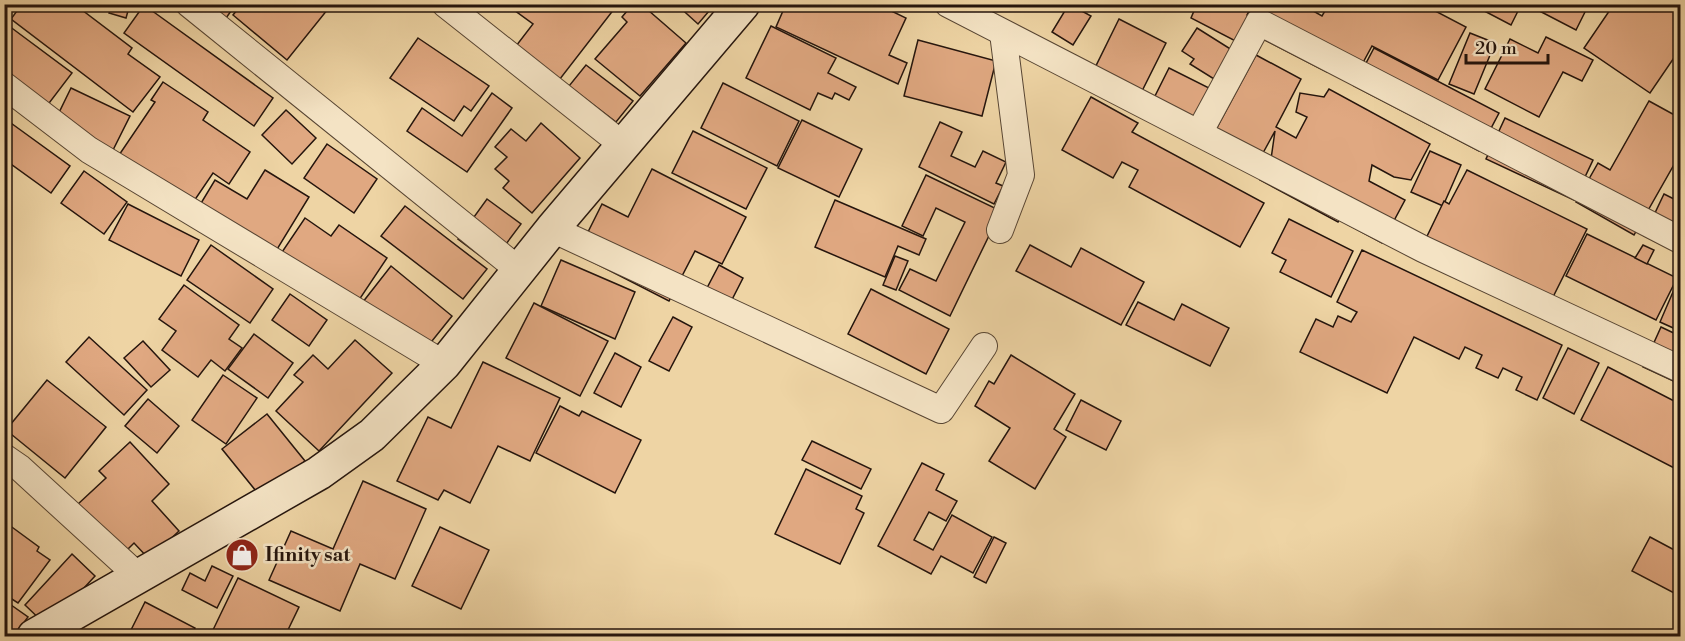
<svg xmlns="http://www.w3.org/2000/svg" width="1685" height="641" font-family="'Libre Bodoni',serif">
  <rect width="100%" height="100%" fill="#eed4a4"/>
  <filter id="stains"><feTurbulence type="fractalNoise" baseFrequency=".00333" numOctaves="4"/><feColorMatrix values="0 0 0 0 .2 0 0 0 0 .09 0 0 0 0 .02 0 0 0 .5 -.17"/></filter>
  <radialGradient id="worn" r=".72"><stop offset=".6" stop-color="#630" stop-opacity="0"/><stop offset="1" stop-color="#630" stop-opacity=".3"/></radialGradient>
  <g fill="#e0a881" stroke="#25150d" stroke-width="1.5">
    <path d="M22,4h52l58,44 -4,6 32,23 -27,35 -122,-93z"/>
    <path d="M112,4h18l-4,14 -17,-5z"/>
    <path d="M187,4h49l-17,24z"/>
    <path d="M242,4h90l-45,56 -54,-45z"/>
    <path d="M518,4h100l-72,93 -43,-34 30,-39 -19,-14z"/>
    <path d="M633,4h8l45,39 -46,53 -45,-37 32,-37 -5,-5z"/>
    <path d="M676,4h39l-17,20z"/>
    <path d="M786,4h91l29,14 -17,37 18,8 -9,21 -122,-57z"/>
    <path d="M1069,4l22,12 -18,29 -21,-13z"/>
    <path d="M1197,4h56l-6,11 12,7 9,-18h33l21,12 7,-12h93l44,23 -28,53 -66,-34 -19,35 -24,-12 -2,3 -74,-38 -6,13 -56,-29z"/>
    <path d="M1471,4h49l1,1 -10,20z"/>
    <path d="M1526,4h63l-13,26z"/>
    <path d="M1614,4h57l9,7v38l-30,44 -66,-45z"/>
    <path d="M144,5l129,93 -19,28 -130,-93z"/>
    <path d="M1119,19l47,24 -30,60 -47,-23z"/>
    <path d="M5,23l67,50 -32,42 -36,-27z"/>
    <path d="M771,26l65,32 -8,15 28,14 -7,13 -14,-7 -3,6 -14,-6 -8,17 -64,-32z"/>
    <path d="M1197,28l43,27 -18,29 -32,-20 4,-5 -12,-8z"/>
    <path d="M1470,33l25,10 -21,51 -25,-10z"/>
    <path d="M1546,37l47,23 -11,21 -19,-9 -24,45 -54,-28 25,-50 28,14z"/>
    <path d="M418,38l71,48 -18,25 -7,-5 -10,15 -64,-43z"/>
    <path d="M918,40l78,21 -14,55 -78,-20z"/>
    <path d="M1374,48l125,65 -20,38 -125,-65z"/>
    <path d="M1256,55l45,24 -25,48 20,11 11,-21 -11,-5 4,-19 24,4 5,-8 101,55 -19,36 -17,-3 -22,-12 -3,16 36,19 -23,43 -35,-19 5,-27 -14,25 -78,-42 11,-21 4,-28 -23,42 -46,-25z"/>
    <path d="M586,65l47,36 -17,21 -47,-36z"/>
    <path d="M1169,68l50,25 -22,46 -51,-25z"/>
    <path d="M163,82l45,30 -5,8 47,32 -21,32 -16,-11 -23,34 -73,-49 38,-56 -4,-2z"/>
    <path d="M723,83l76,38 -22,45 -76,-38z"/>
    <path d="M71,88l59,28 -21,42 -58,-29z"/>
    <path d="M492,93l20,15 -45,64 -60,-41 15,-23 40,28z"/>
    <path d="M1091,97l47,26 -6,9 132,71 -24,44 -111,-60 9,-17 -16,-8 -9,16 -51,-28z"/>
    <path d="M1649,101l31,17v36l-46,81 -58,-33 22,-39 12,7z"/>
    <path d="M286,110l30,28 -24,26 -30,-29z"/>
    <path d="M4,118l66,48 -19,27 -47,-34z"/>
    <path d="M1505,118l88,42 -19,40 -88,-41z"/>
    <path d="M802,120l60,29 -23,48 -61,-29z"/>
    <path d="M940,122l22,10 -11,24 24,11 8,-16 23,11 -10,21 7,3 -9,18 -75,-37z"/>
    <path d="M541,123l39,35 -48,55 -29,-25 6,-7 -14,-12 12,-12 -12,-10 16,-18 15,12z"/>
    <path d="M693,131l74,37 -21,41 -74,-36z"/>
    <path d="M327,144l50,35 -23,34 -50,-35z"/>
    <path d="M1430,151l31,14 -18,41 -32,-14z"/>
    <path d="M652,169l94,48 -24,47 -27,-13 -26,50 -92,-47 25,-50 26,13z"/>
    <path d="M265,170l44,27 -41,67 -76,-46 23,-38 32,19z"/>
    <path d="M1467,170l120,59 -44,88 -125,-62 26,-54 5,3z"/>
    <path d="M84,171l43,31 -23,32 -43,-31z"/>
    <path d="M926,175l75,36 -51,105 -51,-26 11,-21 26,12 29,-59 -29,-14 -13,28 -21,-10z"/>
    <path d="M1664,194l16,8v52l-36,-18z"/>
    <path d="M487,199l34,25 -30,40 -33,-25z"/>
    <path d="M835,200l91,39 -7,16 -21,-9 -13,31 -70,-30z"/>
    <path d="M128,204l71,36 -18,36 -72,-36z"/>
    <path d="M405,206l82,63 -24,30 -82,-63z"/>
    <path d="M305,218l26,18 8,-11 48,33 -38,57 -75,-51z"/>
    <path d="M1289,219l64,32 -22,46 -51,-25 6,-12 -14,-7z"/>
    <path d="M1587,234l90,44 -21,42 -90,-44z"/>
    <path d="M211,245l62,44 -23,34 -63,-43z"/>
    <path d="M1030,245l41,22 10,-19 63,34 -23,43 -105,-54z"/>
    <path d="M1643,245l11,5 -7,14 -12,-6z"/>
    <path d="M1362,250l200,95 -25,55 -21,-10 6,-13 -19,-9 -5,10 -22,-10 6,-13 -17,-8 -6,12 -45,-22 -27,56 -87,-41 16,-33 17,8 5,-11 13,6 6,-10 -20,-10z"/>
    <path d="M895,256l13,5 -12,29 -13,-5z"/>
    <path d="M561,260l74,32 -20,47 -74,-33z"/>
    <path d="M719,265l24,13 -22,43 -25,-12z"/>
    <path d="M391,266l61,50 -32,40 -61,-49z"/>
    <path d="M1679,278l1,1v52l-20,-9z"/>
    <path d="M184,285l55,40 -10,14 13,9 -17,23 -14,-11 -13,17 -36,-27 14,-19 -17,-12z"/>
    <path d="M871,289l78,40 -23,45 -78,-40z"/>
    <path d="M290,294l37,26 -18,26 -37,-26z"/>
    <path d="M1138,302l36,18 8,-16 47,24 -19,38 -84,-41z"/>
    <path d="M534,303l74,38 -28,55 -74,-38z"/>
    <path d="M673,317l19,10 -23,44 -20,-10z"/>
    <path d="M1661,327l19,9v48l-37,-17z"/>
    <path d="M254,334l39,29 -25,35 -40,-29z"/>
    <path d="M89,337l58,53 -23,25 -58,-53z"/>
    <path d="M355,340l37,33 -73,78 -43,-40 27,-29 -9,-7 19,-20 15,14z"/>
    <path d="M143,341l27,29 -19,17 -27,-29z"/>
    <path d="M1568,348l31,15 -25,51 -31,-16z"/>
    <path d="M615,353l26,14 -20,40 -27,-14z"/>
    <path d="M1011,355l64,39 -21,35 12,8 -31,52 -46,-28 21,-33 -35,-22 14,-25 5,3z"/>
    <path d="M483,362l77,36 -30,63 -32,-15 -28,57 -26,-13 -6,10 -41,-19 31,-64 23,11z"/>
    <path d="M1608,367l72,37v67l-99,-51z"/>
    <path d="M223,375l34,23 -31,46 -34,-24z"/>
    <path d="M47,380l59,47 -41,51 -59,-48z"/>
    <path d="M148,399l31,27 -22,27 -32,-27z"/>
    <path d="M1081,400l40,21 -15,29 -40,-20z"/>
    <path d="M560,406l19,10 3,-5 59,29 -26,53 -79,-40z"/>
    <path d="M267,414l38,47 -45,35 -38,-47z"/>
    <path d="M812,441l59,28 -10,20 -59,-29z"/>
    <path d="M130,442l39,42 -17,17 27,30 -30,28 -15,-16 -11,11 -46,-49 29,-27 -7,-7z"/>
    <path d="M922,463l22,11 -8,16 21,11 -11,20 -17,-9 -15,28 19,10 19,-35 40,22 -19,36 -32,-17 -10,18 -53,-28z"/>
    <path d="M806,469l56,27 -6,13 8,4 -24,51 -65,-30z"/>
    <path d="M363,481l63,28 -31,70 -35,-15 -20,47 -71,-31 22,-49 42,18z"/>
    <path d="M5,522l34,25 -2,4 13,9 -32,43 -14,-9z"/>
    <path d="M440,527l49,23 -28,59 -49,-23z"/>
    <path d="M994,537l12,6 -20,40 -12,-6z"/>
    <path d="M1650,537l30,16v33l-4,8 -44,-23z"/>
    <path d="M72,554l23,22 -47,51 -23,-22z"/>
    <path d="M212,566l21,10 -16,32 -35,-18 8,-17 15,8z"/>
    <path d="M238,578l61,29 -14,29h-63l-10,-4z"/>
    <path d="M4,600l24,17 -14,19h-10z"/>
    <path d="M145,602l50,26 -4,8h-63z"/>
  </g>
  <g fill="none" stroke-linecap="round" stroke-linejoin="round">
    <defs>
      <g id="street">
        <path d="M189,4l330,266"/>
        <path d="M445,4l178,141"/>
        <path d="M948,4l475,245 257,120"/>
        <path d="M4,85l85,65 355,214"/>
        <path d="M1199,133l60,-111 421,218"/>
        <path d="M552,229l389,181 43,-64"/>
        <path d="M1000,230l21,-55 -18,-142"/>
        <path d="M4,457l16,11 118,108"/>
      </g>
      <path id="secondary" d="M34,636l285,-163 53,-38 72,-71 108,-135 191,-225"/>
    </defs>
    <use href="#street" stroke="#574533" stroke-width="28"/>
    <use href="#secondary" stroke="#25150d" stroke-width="36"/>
    <use href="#street" stroke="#f4e3c4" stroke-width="26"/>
    <use href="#secondary" stroke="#f4e3c4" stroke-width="33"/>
  </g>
  <defs>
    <symbol id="shop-disc" viewBox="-11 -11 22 22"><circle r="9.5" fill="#8f2418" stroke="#f4e3c4"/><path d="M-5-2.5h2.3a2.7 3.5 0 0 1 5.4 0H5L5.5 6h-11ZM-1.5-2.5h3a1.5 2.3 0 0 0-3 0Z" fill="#fff"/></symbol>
  </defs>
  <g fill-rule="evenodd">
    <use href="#shop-disc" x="223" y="536" width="38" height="38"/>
  </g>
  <g text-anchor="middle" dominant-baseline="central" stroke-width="5" stroke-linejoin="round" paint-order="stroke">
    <g font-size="20" font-weight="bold" fill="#25150d" stroke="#f4e3c4" text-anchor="start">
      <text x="265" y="555">Ifinity sat</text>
    </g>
  </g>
  <rect width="1685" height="641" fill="none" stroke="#eed4a4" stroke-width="24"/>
  <rect x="6" y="6" width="1673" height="629" fill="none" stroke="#25150d" stroke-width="3"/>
  <rect x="12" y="12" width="1661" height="617" fill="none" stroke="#25150d" stroke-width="1.5"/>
  <path d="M1466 54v9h82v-9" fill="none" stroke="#25150d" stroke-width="3"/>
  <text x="1475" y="54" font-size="18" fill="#25150d" stroke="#f4e3c4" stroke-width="4.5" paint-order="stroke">20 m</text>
  <rect width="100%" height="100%" filter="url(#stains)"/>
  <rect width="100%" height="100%" fill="url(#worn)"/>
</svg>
